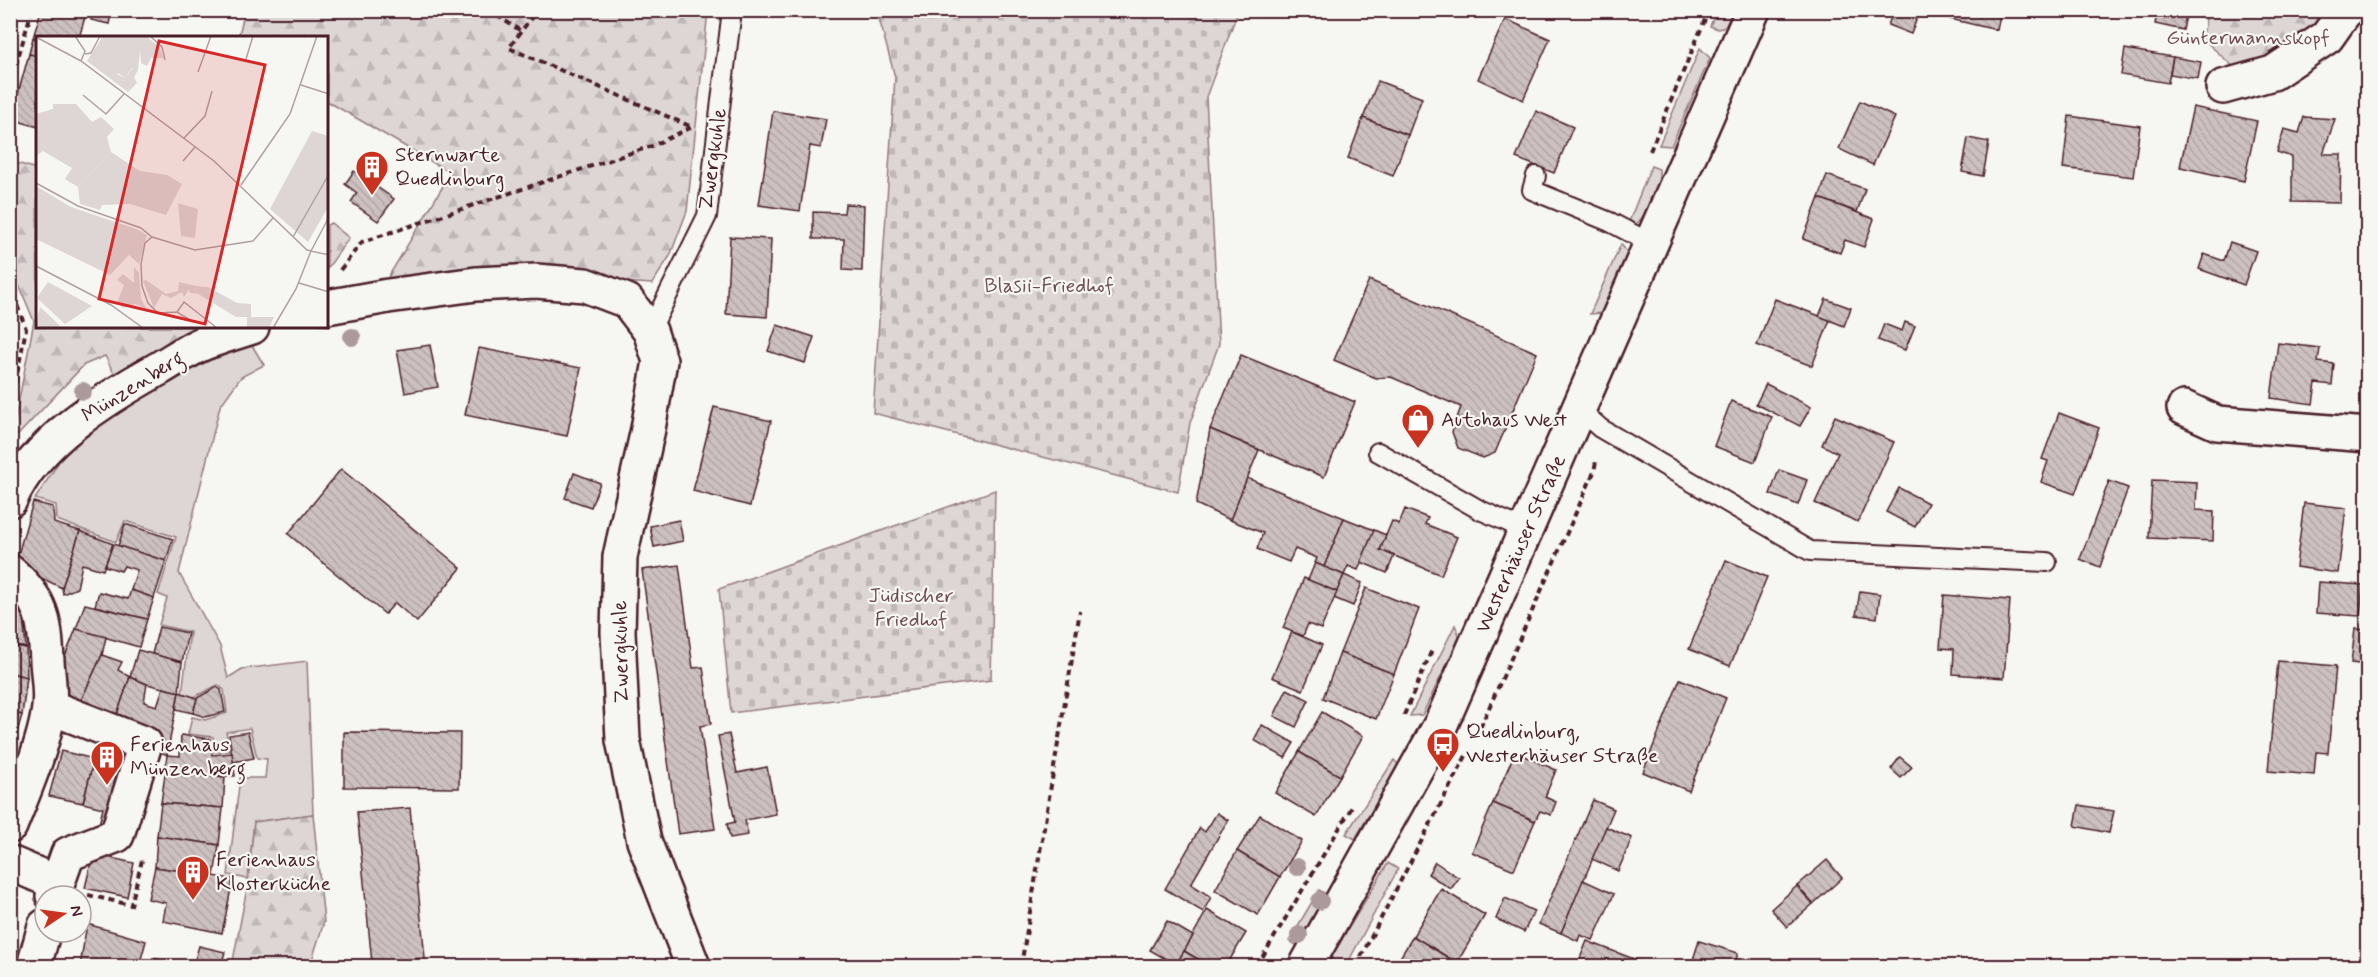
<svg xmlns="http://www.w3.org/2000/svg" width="2378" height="977" font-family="Mynerve,sans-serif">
  <defs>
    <pattern id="forest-firs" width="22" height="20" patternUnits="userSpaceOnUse" patternTransform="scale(1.5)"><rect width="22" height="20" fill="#ddd6d5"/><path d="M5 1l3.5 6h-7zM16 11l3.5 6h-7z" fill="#bfb7b7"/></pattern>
    <pattern id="cemetery-stones" width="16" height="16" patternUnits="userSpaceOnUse" patternTransform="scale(1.5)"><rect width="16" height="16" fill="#ddd6d5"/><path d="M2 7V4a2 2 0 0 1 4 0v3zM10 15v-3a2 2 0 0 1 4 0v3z" fill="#bfb7b7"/></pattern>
    <pattern id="building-back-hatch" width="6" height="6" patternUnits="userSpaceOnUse" patternTransform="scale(1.5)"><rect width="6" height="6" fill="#ccc1c0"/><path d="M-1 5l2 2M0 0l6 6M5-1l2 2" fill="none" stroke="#b1a5a5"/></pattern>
  </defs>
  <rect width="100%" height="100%" fill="#f6f6f2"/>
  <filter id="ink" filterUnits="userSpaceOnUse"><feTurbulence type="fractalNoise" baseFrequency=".0167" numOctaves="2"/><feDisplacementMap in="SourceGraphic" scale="12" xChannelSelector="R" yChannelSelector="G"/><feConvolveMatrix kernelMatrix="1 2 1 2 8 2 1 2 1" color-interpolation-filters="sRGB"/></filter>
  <g filter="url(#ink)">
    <g fill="#ddd6d5" stroke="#947a80" stroke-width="1.5">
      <path d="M1716,11h17l-8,16 -7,2 -8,-3z"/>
      <path d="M1700,48l10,10 -39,88 -12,-1z"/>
      <path d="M1651,166l8,3c2,17 -11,45 -24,56l-6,-3z"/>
      <path d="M1621,244l8,11 -26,58 -13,1z"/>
      <path d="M250,342l14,23 -23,12 -21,29 -41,167 41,73 8,32 14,-9 65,-8 6,153 -59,8 -6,57 -20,-4 12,-97h25l2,-19 -10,-1 -7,-30 -24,4 4,19 -16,1 -1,-15 -25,-3 4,-17 13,3 22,-7 -3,-23 -6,-5 -24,12 -12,-4 8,-61 -31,-7 8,-27 -9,-4 18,-57 -51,-16 -9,21 -59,-22 -1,-15 -21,-6 25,-39 40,-39 113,-66z"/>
      <path d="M1455,625l5,12 -38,78 -12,1z"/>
      <path d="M1394,760l5,5 -44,74 -9,-5z"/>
      <path d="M1388,863l10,6 -52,97h-17l1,-7z"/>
      <path d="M1319,890l10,6 -29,51 -11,-6z"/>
    </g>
    <g fill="url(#forest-firs)" stroke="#947a80" stroke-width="1.5">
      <path d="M245,11h463l-21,200 -17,45 -18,28 -30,-2 -33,-11 -56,-7 -146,15 64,-106 -124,-72v-63h-89z"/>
      <path d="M2207,11h122l-13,15 -49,36 -30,8 -34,-31z"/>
      <path d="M10,161l27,8 1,158h160l-81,52 -12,-23 -21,9 -66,70 -6,1 22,-115 -23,-55z"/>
      <path d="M331,223l18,15 -22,31v-44z"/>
      <path d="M313,814l11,108 -14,44h-78l16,-83 6,-61z"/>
    </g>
    <g fill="url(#cemetery-stones)" stroke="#947a80" stroke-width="1.5">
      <path d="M877,11h361l-32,86 13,247 -29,79 -12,69 -305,-79 22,-336z"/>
      <path d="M995,490l-4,190 -260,33 -12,-124z"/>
    </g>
    <g fill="url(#building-back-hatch)" stroke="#4a1f2b" stroke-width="1.5">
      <path d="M41,10h46l-8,28h-46z"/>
      <path d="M93,10h19l-3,14 -18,-4z"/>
      <path d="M1894,10h26l-9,24 -23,-9z"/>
      <path d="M1952,10h49l-4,20 -47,-11z"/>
      <path d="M2158,10h29l-4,20 -28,-6z"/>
      <path d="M1505,19l45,20 -27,61 -45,-21z"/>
      <path d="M33,38l5,1v17l-9,-2z"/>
      <path d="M2125,49l48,8 -5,26 -47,-8z"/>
      <path d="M29,54l9,2v71l-27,-8z"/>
      <path d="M2173,57l28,5 -3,17 -28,-5z"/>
      <path d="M1378,81l44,17 -14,37 -45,-17z"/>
      <path d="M1860,101l35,16 -22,48 -34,-16z"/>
      <path d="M2193,107l64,14 -13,60 -64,-14z"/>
      <path d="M773,111l53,8 -5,29 -11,-2 -10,65 -41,-6z"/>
      <path d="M1536,111l37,16 -19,46 -38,-15z"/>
      <path d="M2069,116l71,10 -7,51 -70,-9z"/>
      <path d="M2304,117l31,2 -12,35h18l-1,49 -48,-1v-45l-15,-5 7,-23 15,4z"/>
      <path d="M1363,118l45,17 -15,41 -45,-18z"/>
      <path d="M1968,138l21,4 -6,34 -21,-4z"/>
      <path d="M354,171l40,28 -16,22 -27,-19 6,-9 -12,-9z"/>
      <path d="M1827,175l38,14 -8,23 -38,-14z"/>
      <path d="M1819,198l55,21 -10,28 -19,-7 -5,13 -37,-14z"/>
      <path d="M845,204l19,1 -2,66 -19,-1 1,-31h-31v-27l31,1z"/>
      <path d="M730,237l41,2 -4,78 -41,-3z"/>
      <path d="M2230,242l26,9 -12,34 -45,-16 5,-15 20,7z"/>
      <path d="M1369,280l168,73 -42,100 -12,5 -25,-10 -6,-16 9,-25 -70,-30 -15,1 -42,-18z"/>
      <path d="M1775,299l55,21 -18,46 -55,-21z"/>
      <path d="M1826,299l25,9 -7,18 -25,-10z"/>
      <path d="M1905,322l10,4 -10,24 -27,-10 6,-16 18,7z"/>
      <path d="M777,325l37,12 -9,26 -37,-12z"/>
      <path d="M2278,343l42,5 -2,14 16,2 -2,21 -16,-2 -3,21 -42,-6z"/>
      <path d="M430,345l8,42 -33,6 -8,-43z"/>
      <path d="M479,348l102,20 -14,68 -102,-21z"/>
      <path d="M1241,355l114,47 -31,75 -114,-48z"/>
      <path d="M1766,384l45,23 -11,19 -44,-22z"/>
      <path d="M1731,401l41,16 -17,45 -41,-16z"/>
      <path d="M714,407l57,14 -21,85 -57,-15z"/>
      <path d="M2059,413l40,15 -24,66 -34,-12 7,-21 -6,-2z"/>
      <path d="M1835,416l59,26 -36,80 -43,-19 23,-50 -16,-8z"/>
      <path d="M1210,429l49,21 -29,70 -34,-16z"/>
      <path d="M341,469l120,99 -44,54 -22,-19 -10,11 -97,-80z"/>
      <path d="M1779,470l28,10 -9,25 -28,-11z"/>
      <path d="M574,473l26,10 -9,24 -26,-9z"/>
      <path d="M1247,478l97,40 -20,49 -9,-4 2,-5 -22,-9 -6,13 -32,-13 6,-16 -33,-13z"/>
      <path d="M2152,480l45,2 -1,28 18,1 -1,30 -64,-3z"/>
      <path d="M2109,481l19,7 -28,79 -20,-8z"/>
      <path d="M1899,488l29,15 -13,24 -29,-15z"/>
      <path d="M33,502l20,5 1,16 26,8 -18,57 -47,-23z"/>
      <path d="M2304,503l42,5 -8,65 -42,-6z"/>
      <path d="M1405,509l23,9 -3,6 32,13 -16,38 -61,-25 12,-29 7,3z"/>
      <path d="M1344,518l30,12 -16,40 -10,-4 -4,9 -20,-8z"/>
      <path d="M679,520l4,21 -29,6 -4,-21z"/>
      <path d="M125,524l48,15 -7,22 -48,-15z"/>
      <path d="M1374,530l12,5 -6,15 14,6 -7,17 -26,-11z"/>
      <path d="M80,531l33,13 -10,26 -21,-6 -5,24 -14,6 -1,-6z"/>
      <path d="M113,544l53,17 -12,37 -23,-8 6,-20 -13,-4 -3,5 -16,-5z"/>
      <path d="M1726,560l41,17 -37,89 -41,-17z"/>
      <path d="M1315,563l29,12 -7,17 -29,-12z"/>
      <path d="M679,565l14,103 10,-1 8,57 -11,2 15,103 -37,5 -36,-264z"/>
      <path d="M1344,575l18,8 -9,23 -19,-8z"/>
      <path d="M1304,578l33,14 -16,37 -13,-5 -5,12 -20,-8z"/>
      <path d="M2318,582l45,3 -3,31 -44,-3z"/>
      <path d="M1366,588l53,21 -25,65 -54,-21z"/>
      <path d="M131,590l23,8 -7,21 -52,-13 4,-14 29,7z"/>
      <path d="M1860,591l20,3 -3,24 -21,-3z"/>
      <path d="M15,593l8,23 3,32 -16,-3v-48z"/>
      <path d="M1944,595l66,5 -6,78 -51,-4 1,-25 -14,-1z"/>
      <path d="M85,604l62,15 -8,28 -63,-18z"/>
      <path d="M159,627l29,6 -6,29 -30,-8z"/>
      <path d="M76,629l30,8 -4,18 -24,52 -16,-14 -3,-10 5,-24z"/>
      <path d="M2355,629l13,1v35l-17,-2z"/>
      <path d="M1292,632l30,13 -19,45 -31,-13z"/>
      <path d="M10,645l16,3 1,29 -17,-4z"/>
      <path d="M138,650l44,12 -3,30 -32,-8 -17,-7z"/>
      <path d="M1340,653l54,21 -18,45 -53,-21z"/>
      <path d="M102,655l20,7 -4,8 12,7 -18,52 -34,-22z"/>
      <path d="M2278,661l58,5 -8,87 -12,-1 -2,23 -46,-4z"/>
      <path d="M10,673l17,4 -5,38 -12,-3z"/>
      <path d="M130,677l17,7 -3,18 13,4 6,-18 16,4 -12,63 -55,-26z"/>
      <path d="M1680,679l46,19 -37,93 -46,-19z"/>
      <path d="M217,687l4,3 4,22 -20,5 -12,-4 4,-15z"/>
      <path d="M1287,689l22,11 -13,27 -22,-11z"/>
      <path d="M179,692l18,6 -4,15 -17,-4z"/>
      <path d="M10,712l12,3 -8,28 -4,-1z"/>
      <path d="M1322,712l41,24 -23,40 -41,-24z"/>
      <path d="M1262,725l32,18 -9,15 -31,-18z"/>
      <path d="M248,732l6,26 -21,4 -4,-27z"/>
      <path d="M344,732l116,1 -1,55 -115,-1z"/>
      <path d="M729,734l8,39 30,-6 9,47 -31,6 3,15 -18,3 -3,-14 8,-2 -17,-86z"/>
      <path d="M181,735l29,4 2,16 20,-2 3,23 -70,-2 2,-19 13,1z"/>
      <path d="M61,751l33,8 -11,44 -34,-7z"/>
      <path d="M1299,752l41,24 -24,41 -41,-24z"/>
      <path d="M1515,752l41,18 -11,27 11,5 -5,13 -11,-4 -5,10 -42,-18z"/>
      <path d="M1900,757l12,10 -11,11 -10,-9z"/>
      <path d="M94,759l37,10 -17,68 -17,-4 6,-25 -20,-5z"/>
      <path d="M165,774l60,3 -2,31 -62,-5z"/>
      <path d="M1593,800l21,9 -53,124 -22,-9z"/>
      <path d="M161,803l62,5 -4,37 -62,-9z"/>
      <path d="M1493,803l42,18 -21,49 -42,-18z"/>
      <path d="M2079,805l35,6 -5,22 -34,-7z"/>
      <path d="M410,808l15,150 -53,5 -15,-151z"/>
      <path d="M1217,813l11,7 -37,64 20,13 -8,15 -38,-23 35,-61 5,4z"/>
      <path d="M1260,815l42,26 -22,36 -43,-26z"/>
      <path d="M1606,827l26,11 -14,33 -26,-12z"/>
      <path d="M157,836l62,9 -5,31 -59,-9z"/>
      <path d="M1237,851l43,26 -22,38 -43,-25z"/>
      <path d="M93,854l41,9 -7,34 -42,-9z"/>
      <path d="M1827,860l15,18 -29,26 -16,-18z"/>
      <path d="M1435,862l24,16 -8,11 -23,-15z"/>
      <path d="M155,867l78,12 -11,54 -59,-12 3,-18 -18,-4z"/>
      <path d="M10,876l3,1 -3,46z"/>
      <path d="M1583,880l31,14 -21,46 -13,-5 -2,6 -17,-8z"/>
      <path d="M1797,886l16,18 -26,23 -16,-18z"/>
      <path d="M1441,889l44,26 -28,48 -44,-27z"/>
      <path d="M1505,898l29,13 -10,21 -28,-13z"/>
      <path d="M1207,910l39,23 -20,33h-16l-26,-15z"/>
      <path d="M1167,921l26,15 -17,29 -26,-15z"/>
      <path d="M10,923h1l3,43h-4z"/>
      <path d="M87,924l59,17 -7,25h-59z"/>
      <path d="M1413,936l44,27 -2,3h-60z"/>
      <path d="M1587,941l65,25h-75z"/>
      <path d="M1699,941l39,12 -4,13h-43z"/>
      <path d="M199,946l26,6 -4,14h-28z"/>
      <path d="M1184,951l26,15h-35z"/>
      <path d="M154,958l26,8h-29z"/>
    </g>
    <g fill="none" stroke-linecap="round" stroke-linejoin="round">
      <defs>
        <g id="service">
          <path d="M1536,176l-4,14 78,32 42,22"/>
          <path d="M650,331l57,-115 25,-206"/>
          <path d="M1580,410l20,18 210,123 237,11"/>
          <path d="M1378,452l102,58 46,20"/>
        </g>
        <g id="minor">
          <path d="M2223,87l50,-14 54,-36 19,-27"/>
          <path d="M327,307l61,-11 88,-12 60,-3 49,4 42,16 23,30 10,30 -12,68 -28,128 -2,75 5,108 21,101 49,125"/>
          <path d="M2184,408l33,15 151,12"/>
          <path d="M10,500c25,-59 96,-102 150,-132 14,-8 29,-19 44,-25 16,-6 32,-11 48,-16"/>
          <path d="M10,572c33,28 35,49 37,89 1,15 4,32 2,46 -3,33 -26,87 -39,119"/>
          <path d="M50,707l95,37 -28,91 -49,19 -15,42"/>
          <path d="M10,863l47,20"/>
          <path d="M34,966l11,-40"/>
        </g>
        <path id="secondary" d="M1306,966l135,-242 312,-714"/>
      </defs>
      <use href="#service" stroke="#4a1f2b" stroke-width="22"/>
      <use href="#minor" stroke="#4a1f2b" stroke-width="38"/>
      <use href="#secondary" stroke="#4a1f2b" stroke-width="38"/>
      <g stroke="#4a1f2b" stroke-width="4" stroke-dasharray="6 4.5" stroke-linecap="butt">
        <path d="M488,10l33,21"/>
        <path d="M10,85l22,-75"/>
        <path d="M1650,151l59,-141"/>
        <path d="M340,270l22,-28 290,-96 40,-19 -183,-79 28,-38"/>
        <path d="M10,286l16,43 -16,81"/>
        <path d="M1404,715l28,-65"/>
        <path d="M1476,737l118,-265 2,-11"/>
        <path d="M88,895l43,10 11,-45"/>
        <path d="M1021,966l59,-355"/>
        <path d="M1257,966l95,-159"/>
        <path d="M1356,966l112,-214"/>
      </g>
      <use href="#service" stroke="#f6f6f2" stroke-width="18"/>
      <use href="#minor" stroke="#f6f6f2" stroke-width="33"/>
      <use href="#secondary" stroke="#f6f6f2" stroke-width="33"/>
    </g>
    <g fill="#ac999c">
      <circle cx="352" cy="337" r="9"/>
      <circle cx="83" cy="391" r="9"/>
      <circle cx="1297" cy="867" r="9"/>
      <circle cx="1320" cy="901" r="9"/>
      <circle cx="1299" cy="935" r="9"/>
    </g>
  </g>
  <defs>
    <symbol id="building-pin" viewBox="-11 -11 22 30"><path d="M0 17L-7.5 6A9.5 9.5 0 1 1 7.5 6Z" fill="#c8321e" stroke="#f6f6f2"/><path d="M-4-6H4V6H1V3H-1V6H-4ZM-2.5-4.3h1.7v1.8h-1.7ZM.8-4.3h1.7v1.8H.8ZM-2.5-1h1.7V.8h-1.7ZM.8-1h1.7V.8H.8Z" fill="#fff"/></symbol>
    <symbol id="shop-pin" viewBox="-11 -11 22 30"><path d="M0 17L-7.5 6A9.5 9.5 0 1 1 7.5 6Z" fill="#c8321e" stroke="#f6f6f2"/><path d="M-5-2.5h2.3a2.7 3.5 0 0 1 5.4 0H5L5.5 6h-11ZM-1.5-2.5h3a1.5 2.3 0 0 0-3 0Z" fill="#fff"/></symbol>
    <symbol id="bus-pin" viewBox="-11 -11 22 30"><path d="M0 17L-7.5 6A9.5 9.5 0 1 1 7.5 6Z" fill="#c8321e" stroke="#f6f6f2"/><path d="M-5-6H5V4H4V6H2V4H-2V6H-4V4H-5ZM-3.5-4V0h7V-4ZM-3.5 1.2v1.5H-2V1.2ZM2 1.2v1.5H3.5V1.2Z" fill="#fff"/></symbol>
  </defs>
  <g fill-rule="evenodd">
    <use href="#building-pin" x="353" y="148" width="38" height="52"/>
    <use href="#shop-pin" x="1399" y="401" width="38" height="52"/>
    <use href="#bus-pin" x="1424" y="725" width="38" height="52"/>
    <use href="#building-pin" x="88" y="738" width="38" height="52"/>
    <use href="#building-pin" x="174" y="853" width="38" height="52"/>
  </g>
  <g text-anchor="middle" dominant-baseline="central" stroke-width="4.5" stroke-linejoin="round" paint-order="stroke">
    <g font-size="21" fill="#6f4d56" stroke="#f6f6f2">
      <text x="2248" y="38">Güntermannskopf</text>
      <text x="1049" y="286">Blasii-Friedhof</text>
      <text x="911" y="596">Jüdischer<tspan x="911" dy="24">Friedhof</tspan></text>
    </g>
    <g font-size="21" fill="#4a1f2b" stroke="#f6f6f2" text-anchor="start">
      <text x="395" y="155">Sternwarte<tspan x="395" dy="24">Quedlinburg</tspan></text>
      <text x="1441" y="420">Autohaus West</text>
      <text x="1466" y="732">Quedlinburg,<tspan x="1466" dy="24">Westerhäuser Straße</tspan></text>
      <text x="130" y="745">Ferienhaus<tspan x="130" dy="24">Münzenberg</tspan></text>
      <text x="216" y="860">Ferienhaus<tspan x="216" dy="24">Klosterküche</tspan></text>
    </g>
    <g font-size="21" fill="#4a1f2b" stroke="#f6f6f2">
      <text transform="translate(713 159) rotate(-82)">Zwergkuhle</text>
      <text transform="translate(133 387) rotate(-32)">Münzenberg</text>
      <text transform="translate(1521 544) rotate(-66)">Westerhäuser Straße</text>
      <text transform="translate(621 652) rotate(-91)">Zwergkuhle</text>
    </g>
  </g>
  <g transform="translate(36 36)">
    <rect width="292" height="292" fill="#f6f6f2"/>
    <path d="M67,0h11l26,14 -2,20 -6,-2 -7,10 -7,-5 -2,10 -29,-22zM110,244l20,14 12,-3 1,-9 17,4 -1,6 6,2 -11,-1 -1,-4 -5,8 -2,-5 -11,6 -9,-4 -8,14 -11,-27zM12,246l44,24 -27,18 -28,-26zM4,271l10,9 12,12h-21l-5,-4z" fill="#ddd6d5"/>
    <path d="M78,0h32l14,12 3,10h-12l-4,8 -6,-3 -1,-12 -9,2zM97,32l5,2 -4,7 3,6 -9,9 -12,-9v-9l9,4zM17,68h23l16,18 9,-5 13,12 -7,8 4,15 -33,35 -13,-8 7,-11 -29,-17 -7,5v-42l17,-5zM0,150l35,21 68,23 8,5 -8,29 -10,-9 -19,20 -74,-36zM98,231l5,6 2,26 6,10 -12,-5 -12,4 -6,-5 7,-18 -7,-5 6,-6 11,9zM160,250l12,1 29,16 14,1v13h-15l-41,-25z" fill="#ddd6d5"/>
    <path d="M276,95l16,5v71l-20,35 -38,-33zM75,116l29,19 27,4 15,9 -16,31 -36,-11 -28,1 -2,5 -20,-6 -2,-17zM142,167l20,6 -3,29 -14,-2z" fill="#ddd6d5"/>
    <path d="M211,281h27l-5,11h-22z" fill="#ddd6d5"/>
    <path fill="none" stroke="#b1a0a2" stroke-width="1.5" d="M39,0l10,15 -4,10M114,0l12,11 3,13M0,1l45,24 133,100 93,89 4,1 18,-34M49,18l6,-1 9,-17M210,23l7,-23M162,36l13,-36M265,49l28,9M47,59l23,19 18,-20M148,102l21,-22 7,-25M147,125l12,-14M0,147l42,23 63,22 11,9 43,13 58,-9 20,-23M205,149l49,-71 27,-78M116,201l-7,6 -4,21 1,22 6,17 10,10 19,-1 15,9M257,201l36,-63M0,230l75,39 32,23M263,247l30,9M141,276l7,-10 33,26M237,292l23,-39 15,-38 18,4"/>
    <path fill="#d62828" fill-opacity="0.15" stroke="#d62828" stroke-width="3" d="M123,5l106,24 -60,259 -106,-25z"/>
    <rect width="292" height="292" fill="none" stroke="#4a1f2b" stroke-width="3"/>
  </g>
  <rect width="2378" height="977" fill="none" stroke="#f6f6f2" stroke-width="36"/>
  <rect x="18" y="18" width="2342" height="941" fill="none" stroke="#4a1f2b" stroke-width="2" filter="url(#ink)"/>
  <g transform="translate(63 914) rotate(77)"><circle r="28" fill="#f6f6f2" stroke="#b1a0a2" stroke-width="1.5"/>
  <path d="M0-4.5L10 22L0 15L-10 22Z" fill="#c8321e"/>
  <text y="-9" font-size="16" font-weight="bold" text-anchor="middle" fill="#4a1f2b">N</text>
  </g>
</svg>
